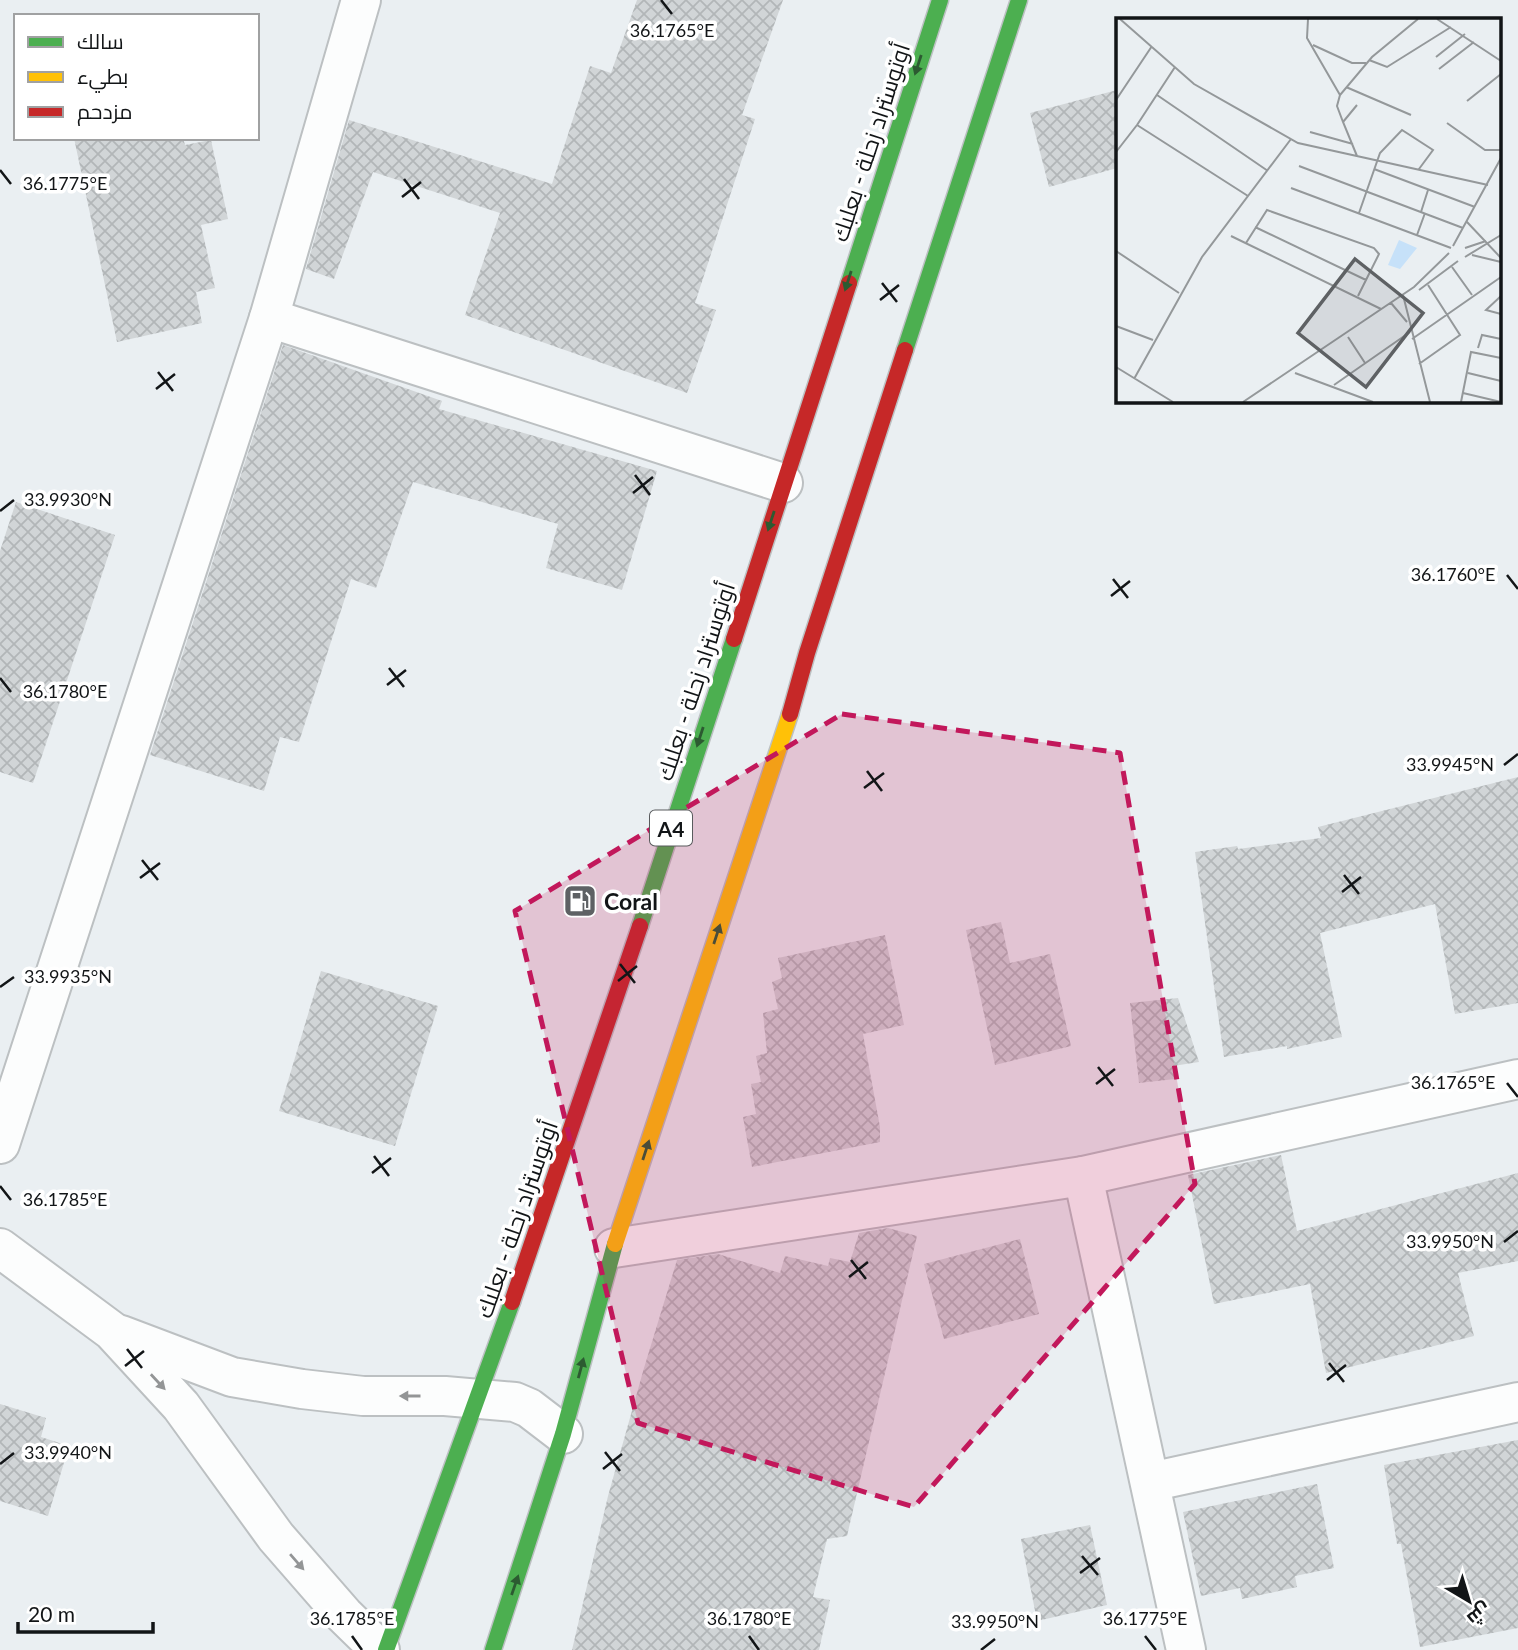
<svg xmlns="http://www.w3.org/2000/svg" width="1518" height="1650" font-family="Lato,Cairo,sans-serif">
  <defs>
    <pattern id="building-cross-hatch" width="8" height="8" patternUnits="userSpaceOnUse" patternTransform="scale(1.75)"><rect width="8" height="8" fill="#d1d5d7"/><path d="M0 0l8 8M0 8l8-8" fill="none" stroke="#b2b6b8"/></pattern>
  </defs>
  <rect width="100%" height="100%" fill="#eaeff2"/>
  <g fill="url(#building-cross-hatch)">
    <path d="M637,0h146l-41,115 13,4 -60,184 21,7 -29,83 -222,-78 35,-102 -127,-41 -39,107 -28,-10 43,-149 203,64 38,-118 21,7z"/>
    <path d="M1117,90v78l-68,19 -19,-74z"/>
    <path d="M74,138h109l2,7 26,-5 17,79 -27,6 14,63 -19,4 6,31 -85,19z"/>
    <path d="M283,345l159,56 -3,8 218,62 -35,119 -76,-22 12,-44 -145,-42 -37,106 -25,-9 -52,163 -19,-5 -16,54 -114,-36z"/>
    <path d="M16,502l99,33 -82,248 -33,-11v-221z"/>
    <path d="M1518,777v226l-63,11 -20,-110 -115,29 22,104 -55,12v-3l-63,11 -29,-205 42,-6 1,3 83,-11 -3,-11z"/>
    <path d="M1001,922l9,41 40,-9 21,92 -76,19 -29,-135z"/>
    <path d="M885,935l19,90 -41,9 17,93v15l-128,25 -9,-50 13,-3 -5,-30 10,-2 -5,-26 11,-3 -4,-40 15,-4 -6,-27 10,-4 -4,-20z"/>
    <path d="M321,971l117,35 -43,140 -116,-35z"/>
    <path d="M1178,998l21,64 -26,4 2,13 -36,4 -9,-80z"/>
    <path d="M1281,1155l16,76 221,-58v88l-60,12 16,63 -148,37 -16,-89 -96,20 -26,-129z"/>
    <path d="M888,1228l29,8 -70,300 -20,3 -14,58 17,3 -11,50h-247l36,-154 36,-128 33,-108 41,-6 62,19 5,-17 43,10 2,-8 20,4 9,-29z"/>
    <path d="M1020,1239l19,75 -95,25 -20,-75z"/>
    <path d="M0,1404l46,14 -5,19 28,9 -21,70 -48,-15z"/>
    <path d="M1518,1440v188l-98,19 -19,-103h-4l-13,-79z"/>
    <path d="M1317,1484l17,84 -39,8 2,11 -55,12 -2,-11 -39,8 -18,-84z"/>
    <path d="M1090,1525l17,80 -70,16 -16,-82z"/>
  </g>
  <g fill="none" stroke-linecap="round" stroke-linejoin="round">
    <defs>
      <g id="street">
        <path d="M269,318l514,165"/>
        <path d="M0,1144l269,-826 92,-318"/>
        <path d="M1083,1176l103,474"/>
        <path d="M0,1248l112,83 69,75 95,131 68,78 36,35"/>
        <path d="M614,1248l469,-72 435,-97"/>
        <path d="M121,1335l111,42 70,12 61,7h82l70,6 14,6 34,26"/>
        <path d="M1150,1482l368,-80"/>
      </g>
      <g id="fast">
        <path d="M849,283l91,-283"/>
        <path d="M905,350l114,-350"/>
        <path d="M640,926l94,-287"/>
        <path d="M386,1650l126,-348"/>
        <path d="M493,1650l70,-216 52,-190"/>
      </g>
      <path id="slow" d="M615,1244l175,-530"/>
      <g id="jam">
        <path d="M734,639l115,-356"/>
        <path d="M790,714l17,-61 98,-303"/>
        <path d="M512,1302l128,-376"/>
      </g>
    </defs>
    <use href="#street" stroke="#bcc0c2" stroke-width="42"/>
    <use href="#fast" stroke="#bcc0c2" stroke-width="19"/>
    <use href="#slow" stroke="#bcc0c2" stroke-width="19"/>
    <use href="#jam" stroke="#bcc0c2" stroke-width="19"/>
    <use href="#street" stroke="#fcfdfd" stroke-width="38"/>
    <use href="#fast" stroke="#4caf50" stroke-width="16"/>
    <use href="#slow" stroke="#ffc107" stroke-width="16"/>
    <use href="#jam" stroke="#c62828" stroke-width="16"/>
  </g>
  <defs><path id="oneway-solid" d="M-6-.8H1V-3.2L6.5 0L1 3.2V.8H-6Z" transform="scale(1.75)"/></defs>
  <g fill="#2c5a31">
    <use href="#oneway-solid" transform="translate(918 65) rotate(108)"/>
    <use href="#oneway-solid" transform="translate(848 281) rotate(108)"/>
    <use href="#oneway-solid" transform="translate(771 521) rotate(108)"/>
    <use href="#oneway-solid" transform="translate(700 737) rotate(108)"/>
    <use href="#oneway-solid" transform="translate(717 934) rotate(-72)"/>
    <use href="#oneway-solid" transform="translate(646 1150) rotate(-72)"/>
    <use href="#oneway-solid" transform="translate(581 1368) rotate(-75)"/>
    <use href="#oneway-solid" transform="translate(515 1585) rotate(-71)"/>
  </g>
  <g fill="#939596">
    <use href="#oneway-solid" transform="translate(158 1382) rotate(47)"/>
    <use href="#oneway-solid" transform="translate(410 1396) rotate(-180)"/>
    <use href="#oneway-solid" transform="translate(297 1562) rotate(49)"/>
  </g>
  <path fill="#c2185b" fill-opacity="0.2" stroke="#c2185b" stroke-width="5" stroke-dasharray="14 9" stroke-linejoin="round" d="M842,714l278,39 75,431 -281,323 -276,-84 -123,-512z"/>
  <path fill="none" stroke="#121517" stroke-width="2.5" d="M661,0l11,14M0,170l11,14M404,179l15,20M402,197l19,-15M882,283l15,19M880,300l19,-15M158,372l15,19M156,389l19,-15M635,475l15,20M633,493l20,-16M0,511l14,-11M1507,575l11,14M1113,579l15,19M1111,596l19,-15M389,668l15,19M0,678l11,14M387,685l19,-15M1504,765l14,-11M867,771l15,20M864,788l20,-15M142,860l16,20M1344,875l15,19M140,878l20,-15M1342,892l19,-15M620,964l15,19M618,981l19,-15M0,987l14,-10M1098,1067l15,19M1507,1083l11,14M1096,1084l19,-15M374,1156l15,20M372,1173l19,-15M0,1186l11,14M1504,1242l14,-11M851,1260l15,19M849,1277l19,-15M127,1349l15,19M1329,1363l15,19M125,1366l19,-15M1327,1380l19,-15M605,1452l15,19M0,1464l14,-11M603,1469l19,-15M1082,1556l16,19M1080,1573l20,-15M352,1636l10,14M749,1636l10,14M1145,1636l11,14M981,1650l14,-11"/>
  <defs>
    <symbol id="fuel-square" viewBox="-11 -11 22 22"><rect x="-9" y="-9" width="18" height="18" rx="4" fill="#5e6164" stroke="#fff"/><path d="M-5.5-6h7V0h2V4h1.3V-2.5L3-4.5l.8-.8L6-3V5H2.5V1h-1V6h-7ZM-4.2-4.7v3.2H.2V-4.7Z" fill="#fff"/></symbol>
  </defs>
  <g fill-rule="evenodd">
    <use href="#fuel-square" x="561" y="882" width="38" height="38"/>
  </g>
  <g text-anchor="middle" dominant-baseline="central" stroke-width="7" stroke-linejoin="round" paint-order="stroke">
    <rect fill="#fff" stroke="#595b5d" stroke-width="2" x="650" y="810.5" width="42" height="35" rx="5"/>
    <g font-size="21" font-weight="bold" fill="#121517">
      <text x="671" y="828">A4</text>
    </g>
    <g font-size="23" fill="#121517" stroke="#fff">
      <text transform="translate(870 142) rotate(-72)">أوتوستراد زحلة - بعلبك</text>
      <text transform="translate(695 681) rotate(-72)">أوتوستراد زحلة - بعلبك</text>
      <text transform="translate(516 1219) rotate(-71)">أوتوستراد زحلة - بعلبك</text>
    </g>
    <g font-size="23" font-weight="bold" fill="#121517" stroke="#fff" text-anchor="start">
      <text x="604" y="901">Coral</text>
    </g>
  </g>
  <g transform="translate(1116 18)">
    <rect width="385" height="385" fill="#eaeff2"/>
    <path d="M283,222l18,8 -17,21 -12,-4z" fill="#c6e1f9"/>
    <path fill="none" stroke="#94989a" stroke-width="2" d="M4,1l74,65 104,59 190,42M192,1l-1,19 33,57M321,1l64,42M197,27l39,18h14M320,39l29,-23M253,42l18,7 64,-40M323,51l35,-27M230,69l65,28M41,77l111,76M0,82l36,-54M351,83l34,-27M227,104l-6,-16 3,-11 32,-38 46,-38M331,105l38,27h16M21,107l38,-58M194,114l43,12M0,134l21,-27 111,71M241,138l-14,-34 14,-17M183,148l164,62M258,151l101,38M175,170l160,60M305,194l7,-22M243,195l21,-60 22,-23 31,20 -14,19M351,204l34,36M139,209l111,53M301,217l8,-22M115,218l150,73M130,225l21,-33 107,38 5,6 -21,42M337,228l48,-88M349,230l21,-7M0,233l63,42M356,237l29,7M349,239l36,-22M336,249l20,28M303,272l39,-29M287,277l27,107M385,278l-15,14 15,4M275,285l16,19M0,308l37,14M232,319l17,26M296,321l89,-62M362,330l4,-13 19,4M303,346l41,-29 -32,-50M0,349l57,35M179,355l78,29M352,355l33,8M18,361l68,-122 89,-118M218,367l76,-53M347,375l38,9M127,384l171,-115 35,-34M345,384l10,-50 30,6"/>
    <path fill="#5e6164" fill-opacity="0.15" stroke="#5e6164" stroke-width="3.5" d="M239,241l68,54 -57,74 -68,-54z"/>
    <rect width="385" height="385" fill="none" stroke="#121517" stroke-width="3.5"/>
  </g>
  <g font-size="18" text-anchor="middle" fill="#121517" stroke="#fff" stroke-width="7" stroke-linejoin="round" paint-order="stroke">
    <text x="672" y="37">36.1765°E</text>
    <text x="65" y="190">36.1775°E</text>
    <text x="68" y="506">33.9930°N</text>
    <text x="1453" y="581">36.1760°E</text>
    <text x="65" y="698">36.1780°E</text>
    <text x="1450" y="771">33.9945°N</text>
    <text x="68" y="983">33.9935°N</text>
    <text x="1453" y="1089">36.1765°E</text>
    <text x="65" y="1206">36.1785°E</text>
    <text x="1450" y="1248">33.9950°N</text>
    <text x="68" y="1459">33.9940°N</text>
    <text x="352" y="1625">36.1785°E</text>
    <text x="749" y="1625">36.1780°E</text>
    <text x="1145" y="1625">36.1775°E</text>
    <text x="995" y="1628">33.9950°N</text>
  </g>
  <rect x="14" y="14" width="245" height="126" fill="#ffffff" stroke="#a0a1a2" stroke-width="2"/>
  <rect x="28" y="37" width="35" height="10" fill="#4caf50" stroke="#a0a1a2" stroke-width="2"/>
  <text x="77" y="49" font-size="21" fill="#121517">سالك</text>
  <rect x="28" y="72" width="35" height="10" fill="#ffc107" stroke="#a0a1a2" stroke-width="2"/>
  <text x="77" y="84" font-size="21" fill="#121517">بطيء</text>
  <rect x="28" y="107" width="35" height="10" fill="#c62828" stroke="#a0a1a2" stroke-width="2"/>
  <text x="77" y="119" font-size="21" fill="#121517">مزدحم</text>
  <g transform="translate(1469 1601) rotate(142)" stroke="#ffffff" stroke-width="5" paint-order="stroke">
  <path d="M0-5L12 26L0 18L-12 26Z" fill="#121517"/>
  <text y="-10" font-size="19" font-weight="bold" text-anchor="middle" fill="#121517">ش</text>
  </g>
  <path d="M18 1622v10h135v-10" fill="none" stroke="#121517" stroke-width="3.5"/>
  <text x="28" y="1622" font-size="21" fill="#121517" stroke="#ffffff" stroke-width="5" paint-order="stroke">20 m</text>
</svg>
